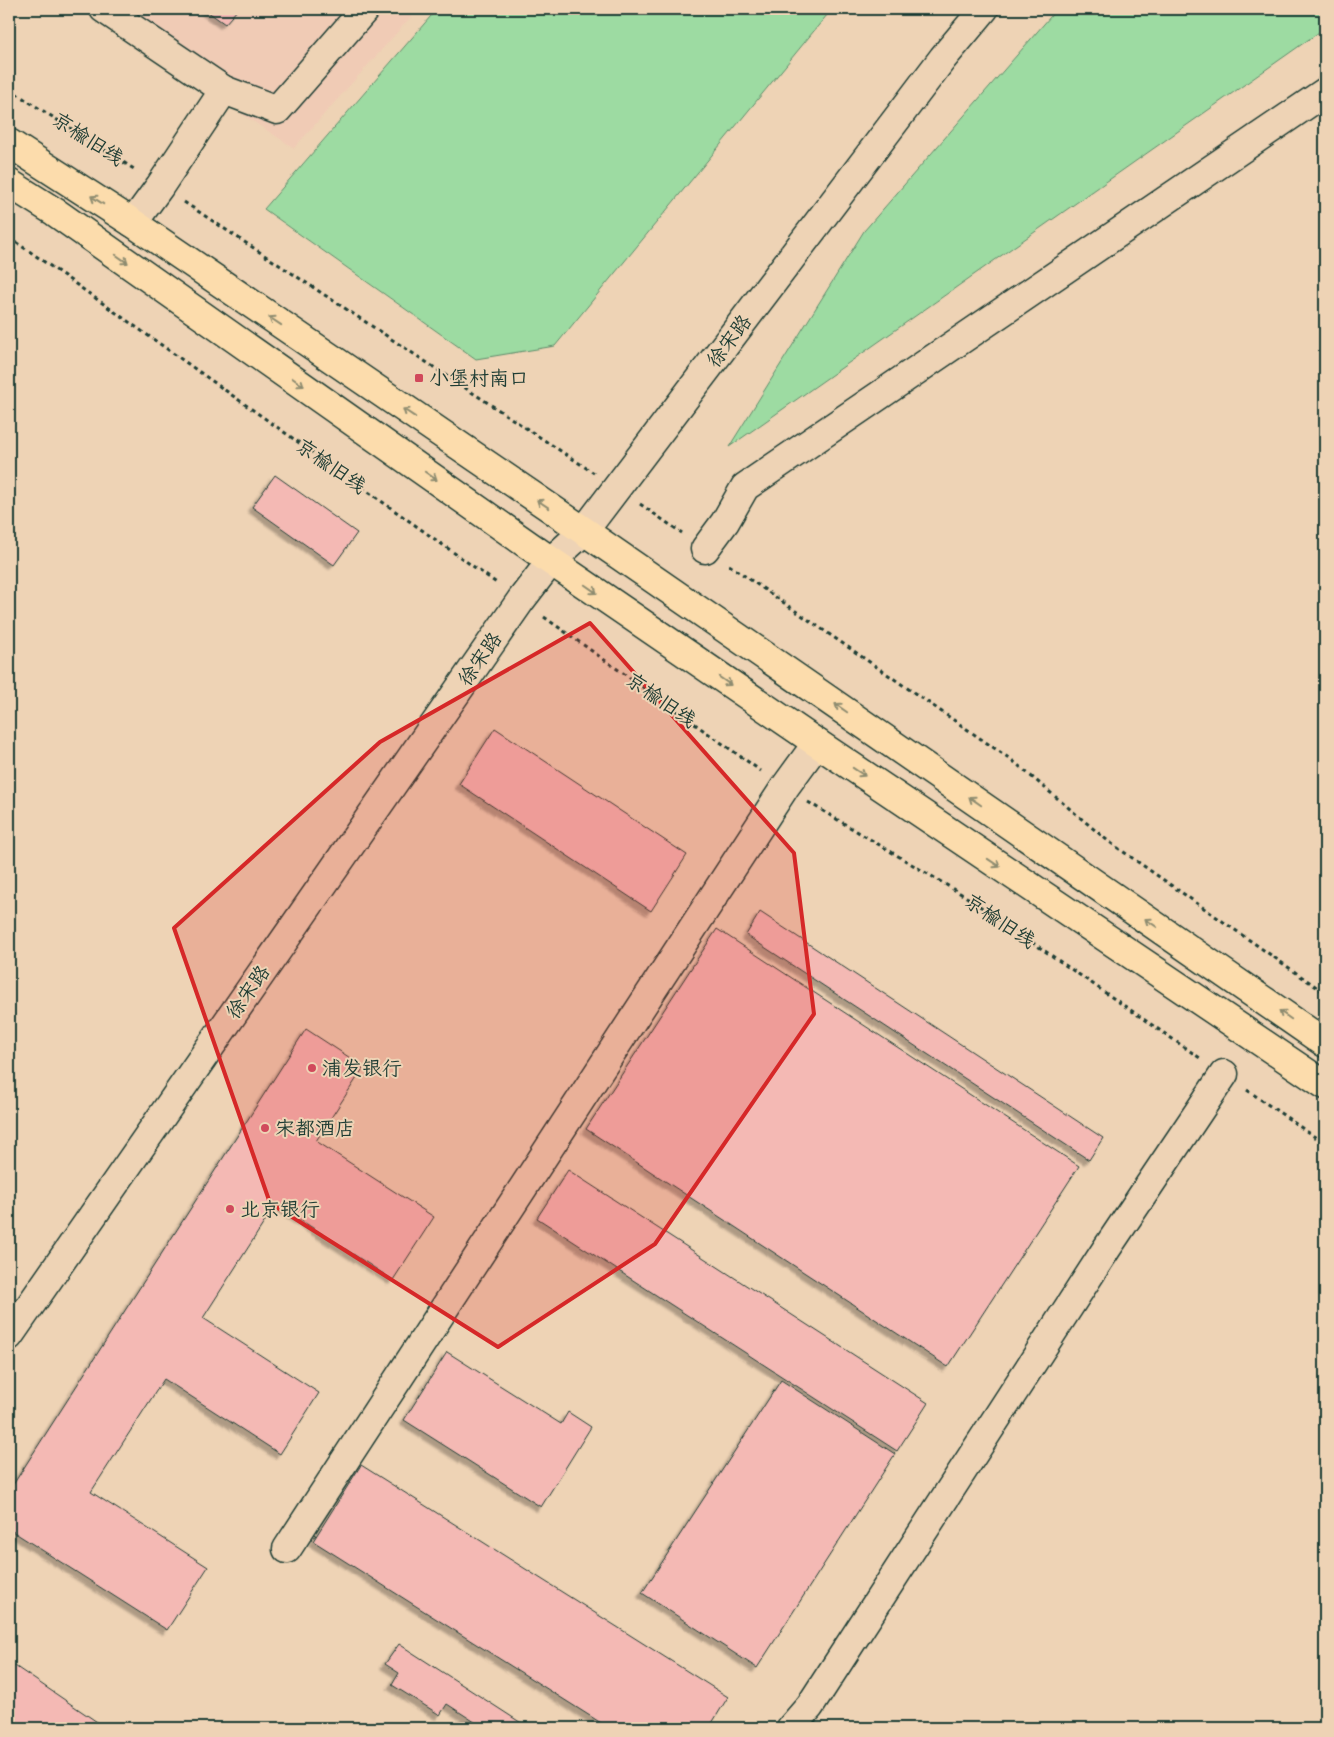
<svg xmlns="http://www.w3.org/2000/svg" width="1334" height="1737" font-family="Caveat,'LXGW WenKai TC',sans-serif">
  <defs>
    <filter id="shadow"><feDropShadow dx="-4.5" dy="4.5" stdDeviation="1" flood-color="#0004"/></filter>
  </defs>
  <rect width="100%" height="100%" fill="#eed3b5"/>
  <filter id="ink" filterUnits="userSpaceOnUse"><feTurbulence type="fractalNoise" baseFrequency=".02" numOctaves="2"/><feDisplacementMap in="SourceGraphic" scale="10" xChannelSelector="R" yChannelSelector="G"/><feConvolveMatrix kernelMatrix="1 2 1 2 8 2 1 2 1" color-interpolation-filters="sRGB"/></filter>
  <g filter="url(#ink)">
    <path fill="#f0cbb5" d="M80,9h338l-124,139z"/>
    <g fill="#9ddba2" stroke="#5e8c6b">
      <path d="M437,9h395l-277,337 -79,13 -212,-150z"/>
      <path d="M1057,9h268v19l-596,419 135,-216z"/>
    </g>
    <g fill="#f4b9b4" stroke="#1f3d34" filter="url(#shadow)">
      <path d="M204,9h34l-13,15z"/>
      <path d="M275,475l82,58 -23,32 -82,-58z"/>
      <path d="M495,728l192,127 -36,56 -192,-127z"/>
      <path d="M760,912l343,226 -14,22 -343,-225z"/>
      <path d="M717,929l362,237 -131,201 -362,-238z"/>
      <path d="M306,1029l58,38 -48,74 118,76 -41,63 -117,-76 -73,114 116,75 -39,61 -116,-75 -73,113 117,75 -41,63 -158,-101v-38z"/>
      <path d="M568,1170l360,233 -31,48 -360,-233z"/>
      <path d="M447,1352l114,72 7,-12 23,15 -50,80 -137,-87z"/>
      <path d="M781,1380l114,74 -138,214 -115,-75z"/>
      <path d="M361,1465l367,232 -19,31h-100l-296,-187z"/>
      <path d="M399,1644l130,84h-45l-37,-24 -7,11 -48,-30 7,-12 -14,-9z"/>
      <path d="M9,1662l97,66h-97z"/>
    </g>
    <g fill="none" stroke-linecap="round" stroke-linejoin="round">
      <defs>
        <g id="minor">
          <path d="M104,9l120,81"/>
          <path d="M133,223l27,-37 64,-96 53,20 88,-101"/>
          <path d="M705,549l20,-27 20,-35 580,-395"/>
          <path d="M9,1336l512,-736 30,-39 33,-30 359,-473 41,-49"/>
          <path d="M287,1549l498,-762 32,-44"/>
          <path d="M791,1728l19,-22 297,-458 117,-174"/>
        </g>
        <g id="major">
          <path d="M9,143l124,80 451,308 741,512"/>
          <path d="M9,183l46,29 496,349 266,182 508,342"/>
        </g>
      </defs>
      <use href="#minor" stroke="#1f3d34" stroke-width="31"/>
      <use href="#major" stroke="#1f3d34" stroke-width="31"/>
      <g stroke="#1f3d34" stroke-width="3" stroke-dasharray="4 4" stroke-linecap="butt">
        <path d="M9,89l128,82"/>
        <path d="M184,202l410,271"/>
        <path d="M9,238l20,13 469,333"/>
        <path d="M640,504l42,29"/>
        <path d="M729,565l284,196 95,80 217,152"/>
        <path d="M544,617l217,154"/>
        <path d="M808,802l160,96 232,160"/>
        <path d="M1247,1090l78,54"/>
      </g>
      <use href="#minor" stroke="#eed3b5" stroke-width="28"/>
      <use href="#major" stroke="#fcdcac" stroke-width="28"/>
    </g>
    <defs><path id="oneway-shaft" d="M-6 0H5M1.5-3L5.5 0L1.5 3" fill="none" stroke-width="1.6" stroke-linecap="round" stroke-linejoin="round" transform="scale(1.25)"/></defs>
    <g stroke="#8e8c70">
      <use href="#oneway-shaft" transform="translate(97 200) rotate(-147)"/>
      <use href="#oneway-shaft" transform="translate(122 259) rotate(35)"/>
      <use href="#oneway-shaft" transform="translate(275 321) rotate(-146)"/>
      <use href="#oneway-shaft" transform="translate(298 382) rotate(35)"/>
      <use href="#oneway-shaft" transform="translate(409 413) rotate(-146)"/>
      <use href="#oneway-shaft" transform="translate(431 476) rotate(35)"/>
      <use href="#oneway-shaft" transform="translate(543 504) rotate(-146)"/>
      <use href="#oneway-shaft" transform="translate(591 589) rotate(35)"/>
      <use href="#oneway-shaft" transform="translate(725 681) rotate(35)"/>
      <use href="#oneway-shaft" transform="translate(841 708) rotate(-145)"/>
      <use href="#oneway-shaft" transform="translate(859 772) rotate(34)"/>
      <use href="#oneway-shaft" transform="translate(975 801) rotate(-145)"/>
      <use href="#oneway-shaft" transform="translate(994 863) rotate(34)"/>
      <use href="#oneway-shaft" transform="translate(1151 923) rotate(-145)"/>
      <use href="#oneway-shaft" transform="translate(1285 1015) rotate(-145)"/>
    </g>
  </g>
  <path fill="#d62828" fill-opacity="0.2" stroke="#d62828" stroke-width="4" stroke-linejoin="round" d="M590,623l204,230 20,161 -159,230 -157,103 -228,-144 -96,-275 206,-186z"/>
  <g fill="#d1495b" stroke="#eed3b5" stroke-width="2">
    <rect x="414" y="373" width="10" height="10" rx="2.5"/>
    <circle cx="312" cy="1068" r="5"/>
    <circle cx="265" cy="1128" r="5"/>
    <circle cx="230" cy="1209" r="5"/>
  </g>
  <g text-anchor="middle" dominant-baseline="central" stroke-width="4" stroke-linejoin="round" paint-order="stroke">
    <g font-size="20" fill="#1f3d34" stroke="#eed3b5">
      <text transform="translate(88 139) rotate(33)">京榆旧线</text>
      <text transform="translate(729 341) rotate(-53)">徐宋路</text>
      <text transform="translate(331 466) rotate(35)">京榆旧线</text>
      <text transform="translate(480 659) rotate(-55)">徐宋路</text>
      <text transform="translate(661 700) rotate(35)">京榆旧线</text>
      <text transform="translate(1000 921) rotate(34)">京榆旧线</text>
      <text transform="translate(248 992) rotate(-55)">徐宋路</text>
    </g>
    <g font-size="20" fill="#1f3d34" stroke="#eed3b5" text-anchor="start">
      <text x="429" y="378">小堡村南口</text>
      <text x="322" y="1068">浦发银行</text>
      <text x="275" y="1128">宋都酒店</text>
      <text x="240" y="1209">北京银行</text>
    </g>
  </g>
  <rect width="1334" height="1737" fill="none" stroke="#eed3b5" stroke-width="30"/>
  <rect x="15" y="15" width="1304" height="1707" fill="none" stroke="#1f3d34" stroke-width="2" filter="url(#ink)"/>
</svg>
